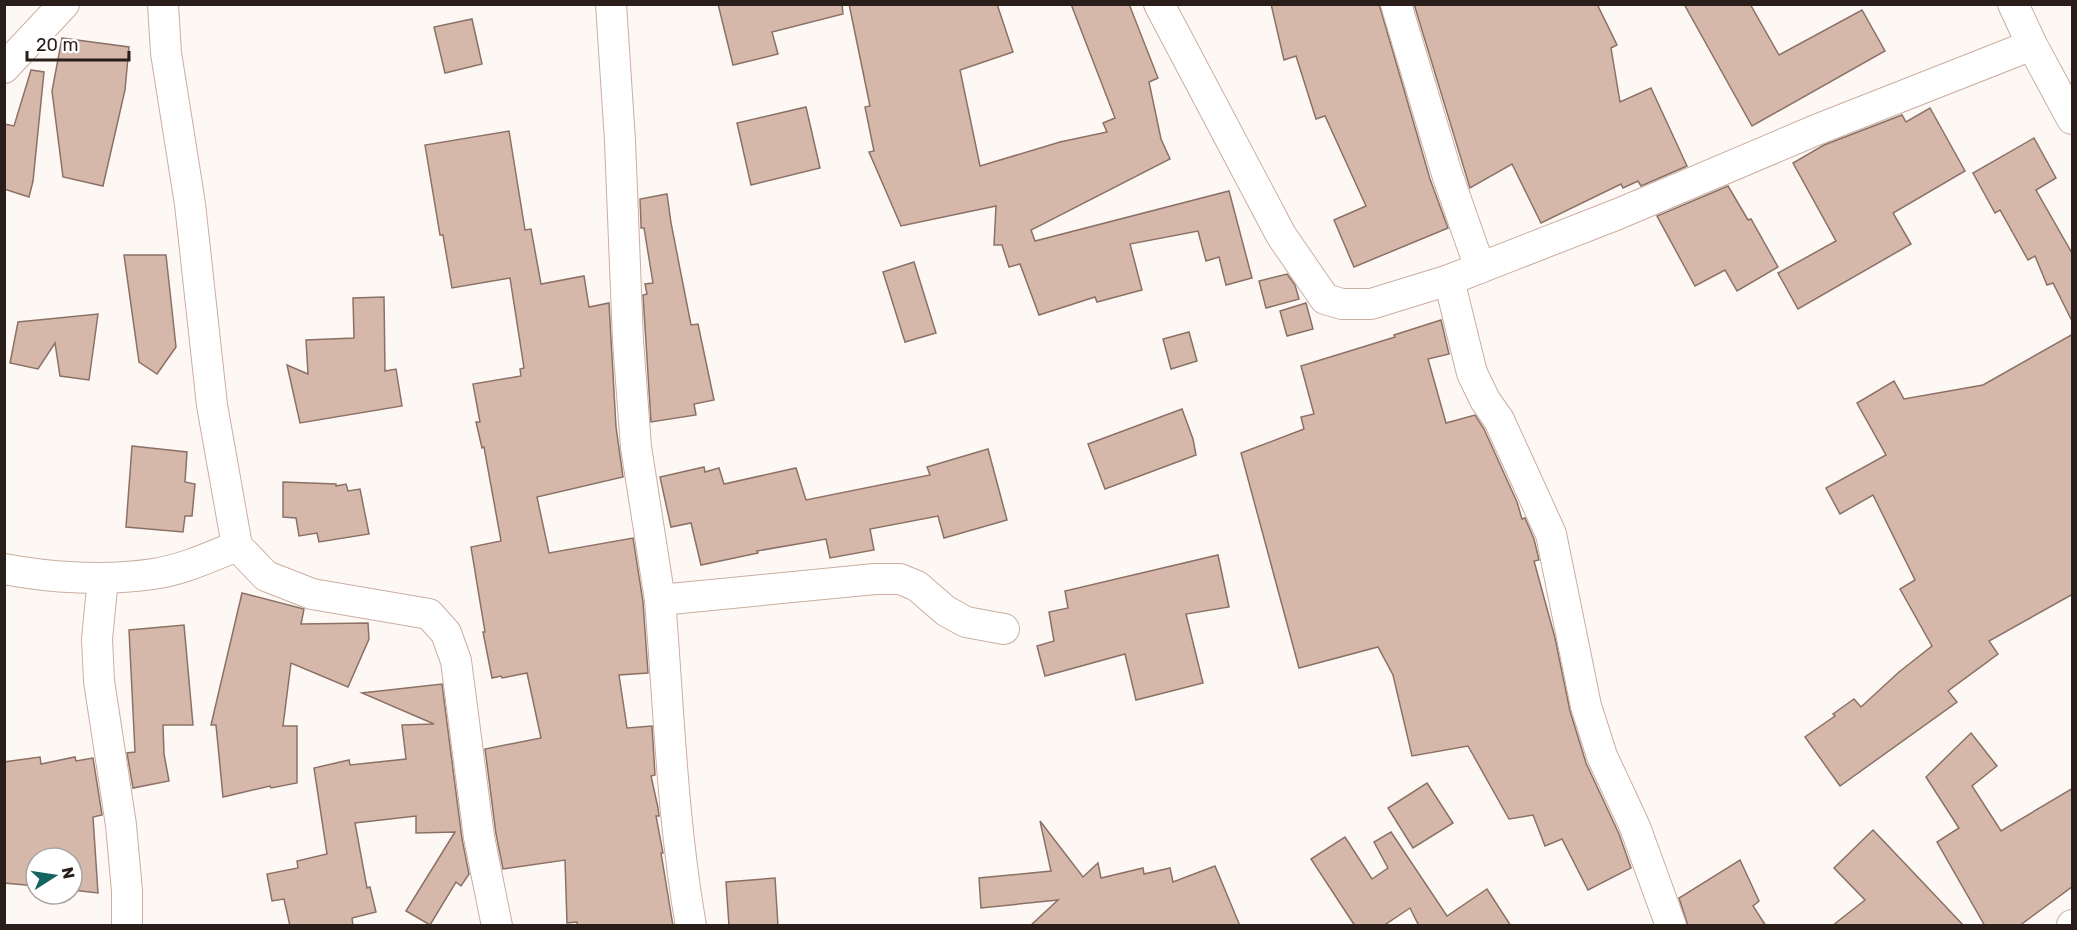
<svg xmlns="http://www.w3.org/2000/svg" width="2077" height="930" font-family="Rubik,sans-serif">
  <rect width="100%" height="100%" fill="#fef8f5"/>
  <g fill="#d6b8ab" stroke="#8b7165" stroke-width="1.5">
    <path d="M718,4h124l1,10 -71,18 6,22 -45,11z"/>
    <path d="M849,4h148l16,48 -53,18 20,96 80,-24 47,-10 -4,-9 12,-5 -44,-114h58l29,74 -9,4 12,57 9,20 -139,71 4,11 194,-50 23,87 -26,7 -7,-28 -13,4 -8,-30 -68,13 12,46 -45,12 -2,-5 -56,18 -19,-51 -11,3 -7,-22h-8l2,-39 -95,20 -32,-74 5,-1 -9,-44 5,-1z"/>
    <path d="M1271,4h108l51,175 18,49 -94,39 -20,-47 32,-14 -41,-90 -9,3 -20,-63 -12,4z"/>
    <path d="M1414,4h183l20,41 -6,3 9,54 31,-14 36,78 -46,20 -3,-5 -15,7 -2,-4 -80,39 -29,-59 -42,24z"/>
    <path d="M1684,4h66l29,51 83,-45 23,41 -133,75z"/>
    <path d="M472,19l10,45 -37,9 -11,-46z"/>
    <path d="M62,38l67,9 -4,43 -22,96 -40,-9 -11,-86z"/>
    <path d="M31,70l13,2 -11,109 -4,16 -25,-8v-65l10,2z"/>
    <path d="M806,107l14,61 -69,17 -14,-62z"/>
    <path d="M1930,108l35,63 -72,42 18,31 -113,65 -20,-36 58,-32 -43,-78 31,-18 78,-30 4,7z"/>
    <path d="M509,131l16,99 6,-1 10,55 43,-8 5,31 20,-4 7,124 7,50 -86,20 12,56 84,-15 10,64 5,71 -29,2 8,53 25,-2 3,49 -4,1 7,32 1,8h-3l7,37h-2l12,73h-95l-1,-4 -10,1 -2,-63 -62,9 -7,-35 -11,-85 56,-11 -14,-65 -25,5 -1,-2 -9,2 -9,-46h2l-14,-85 30,-6 -17,-94 -2,1 -6,-26h4l-7,-38 48,-8 -1,-7 4,-1 -14,-90 -58,10 -9,-53h-3l-15,-90z"/>
    <path d="M2034,138l22,40 -20,12 37,65v68l-20,-40 -6,2 -12,-29 -7,4 -28,-50 -5,3 -22,-40z"/>
    <path d="M1728,186l20,34 3,-1 27,48 -41,24 -12,-21 -30,16 -38,-70z"/>
    <path d="M667,194l4,29 20,102 7,-1 16,76 -20,4 2,11 -45,7 -8,-127 4,-1 -2,-10 8,-1 -9,-55h-3v-4l-1,-25z"/>
    <path d="M124,255h42l10,92 -19,27 -18,-12z"/>
    <path d="M914,262l22,71 -31,9 -22,-70z"/>
    <path d="M1287,274l8,11 4,14 -33,9 -7,-27z"/>
    <path d="M384,297l1,74 11,-2 6,37 -102,17 -13,-58 21,9 -2,-34 48,-2 -1,-40z"/>
    <path d="M1306,303l7,26 -26,7 -7,-25z"/>
    <path d="M98,314l-9,66 -29,-4 -5,-33 -17,26 -28,-6 8,-41z"/>
    <path d="M1441,320l8,34 -21,5 18,64 29,-8 9,14 33,73 5,17 3,-1 9,21 5,21 -5,1 21,77 15,73 16,52 33,71 12,34 -43,22 -26,-51 -17,7 -12,-31 -24,4 -41,-73 -56,10 -19,-81 -15,-28 -79,21 -58,-215 63,-24 -3,-12 13,-3 -13,-48 94,-29 -1,-2z"/>
    <path d="M1189,332l8,29 -26,8 -8,-30z"/>
    <path d="M2073,334v260l-84,47 9,13 -50,37 9,11 -117,84 -35,-49 30,-21 -2,-2 21,-15 7,8 38,-35 33,-26 -32,-57 15,-9 -42,-85 -33,19 -14,-26 60,-33 -29,-52 37,-22 10,18 79,-14z"/>
    <path d="M1182,409l11,30 3,16 -91,34 -17,-45z"/>
    <path d="M132,446l55,6 -2,30 10,2 -3,32h-7l-2,16 -57,-5z"/>
    <path d="M988,449l19,71 -63,18 -6,-22 -68,13 4,21 -44,8 -4,-19 -69,12 1,2 -57,12 -10,-42 -20,4 -11,-50 44,-10 1,5 14,-4 5,16 72,-16 10,32 124,-25 -3,-8z"/>
    <path d="M283,482l53,2v2l10,-2 2,7 12,-2 9,45 -50,8 -2,-9 -18,3 -3,-18 -13,-1z"/>
    <path d="M1218,555l11,52 -43,7 17,69 -67,17 -11,-46 -80,22 -8,-30 17,-5 -5,-29 19,-4 -3,-17z"/>
    <path d="M242,593l62,16 -3,15 67,-1 1,16 -21,48 -57,-24 -8,63h14v57l-26,5 -1,-2 -47,11 -7,-72h-5z"/>
    <path d="M184,625l9,100h-30l1,29 5,27 -36,7 -6,-35 8,-1 -6,-122z"/>
    <path d="M442,684l20,155 7,35 -8,12 -5,-4 -26,43 -24,-14 49,-79 -39,1v-17l-61,7 12,65 3,-1 6,25 -24,6 1,8h-63l-6,-27 -12,2 -5,-27 31,-6 -1,-7 30,-7 -13,-86 35,-8 1,5 56,-6 -4,-34 32,-1 -72,-31z"/>
    <path d="M1971,733l26,33 -25,20 29,45 72,-43v98l-54,40h-34l-48,-84 22,-14 -33,-51z"/>
    <path d="M40,757l1,7 34,-7 1,4 17,-3 9,57 -9,2 5,76 -26,-3v-32h-36v28l-32,-3v-121z"/>
    <path d="M1427,783l26,40 -40,25 -25,-40z"/>
    <path d="M1040,821l43,56 15,-14 3,15 42,-10 1,6 26,-6 3,14 42,-16 25,60h-210l28,-26 -77,8 -2,-30 72,-7z"/>
    <path d="M1873,830l39,41 52,55h-132l33,-26 -31,-32z"/>
    <path d="M1391,832l56,84 40,-27 24,37h-92l-9,-18 -27,18h-28l-44,-67 34,-22 27,42 16,-11 -14,-26z"/>
    <path d="M1740,860l19,41 -6,5 13,20h-78l-9,-28z"/>
    <path d="M775,878l3,48h-49l-3,-44z"/>
  </g>
  <g fill="none" stroke-linecap="round" stroke-linejoin="round">
    <defs>
      <g id="minor">
        <path d="M163,4l3,49 24,151 22,201 25,141 29,30 46,18 117,20 17,19 10,28 23,176 18,89"/>
        <path d="M611,4l9,137 8,200 8,106 24,153 215,-21h25l17,7 29,25 20,11 38,7"/>
        <path d="M1159,4l122,231 44,64 17,5h29l78,-24 169,-66 198,-84 216,-85"/>
        <path d="M1396,4l51,170 33,94"/>
        <path d="M2013,4l19,41 40,74"/>
        <path d="M4,68l60,-64"/>
        <path d="M1449,280l23,93 13,27 14,20 52,114 35,172 16,50 33,71 36,99"/>
        <path d="M4,569c47,9 102,12 149,5 29,-4 57,-17 84,-28"/>
        <path d="M103,578l-6,61 2,42 22,144 6,66v35"/>
        <path d="M660,600c9,109 12,218 31,326"/>
        <path d="M2072,926v-1"/>
      </g>
    </defs>
    <use href="#minor" stroke="#cbaea1" stroke-width="32"/>
    <use href="#minor" stroke="#fff" stroke-width="30"/>
  </g>
  <rect width="2077" height="930" fill="none" stroke="#291e19" stroke-width="12"/>
  <g transform="translate(54 876) rotate(78)"><circle r="28" fill="#ffffff" stroke="#a9a5a3" stroke-width="1.5"/>
  <path d="M0-4.5L10 22L0 15L-10 22Z" fill="#156462"/>
  <text y="-9" font-size="16" font-weight="bold" text-anchor="middle" fill="#291e19">N</text>
  </g>
  <path d="M27 51v9h102v-9" fill="none" stroke="#291e19" stroke-width="3"/>
  <text x="36" y="51" font-size="18" fill="#291e19" stroke="#ffffff" stroke-width="4.5" paint-order="stroke">20 m</text>
</svg>
